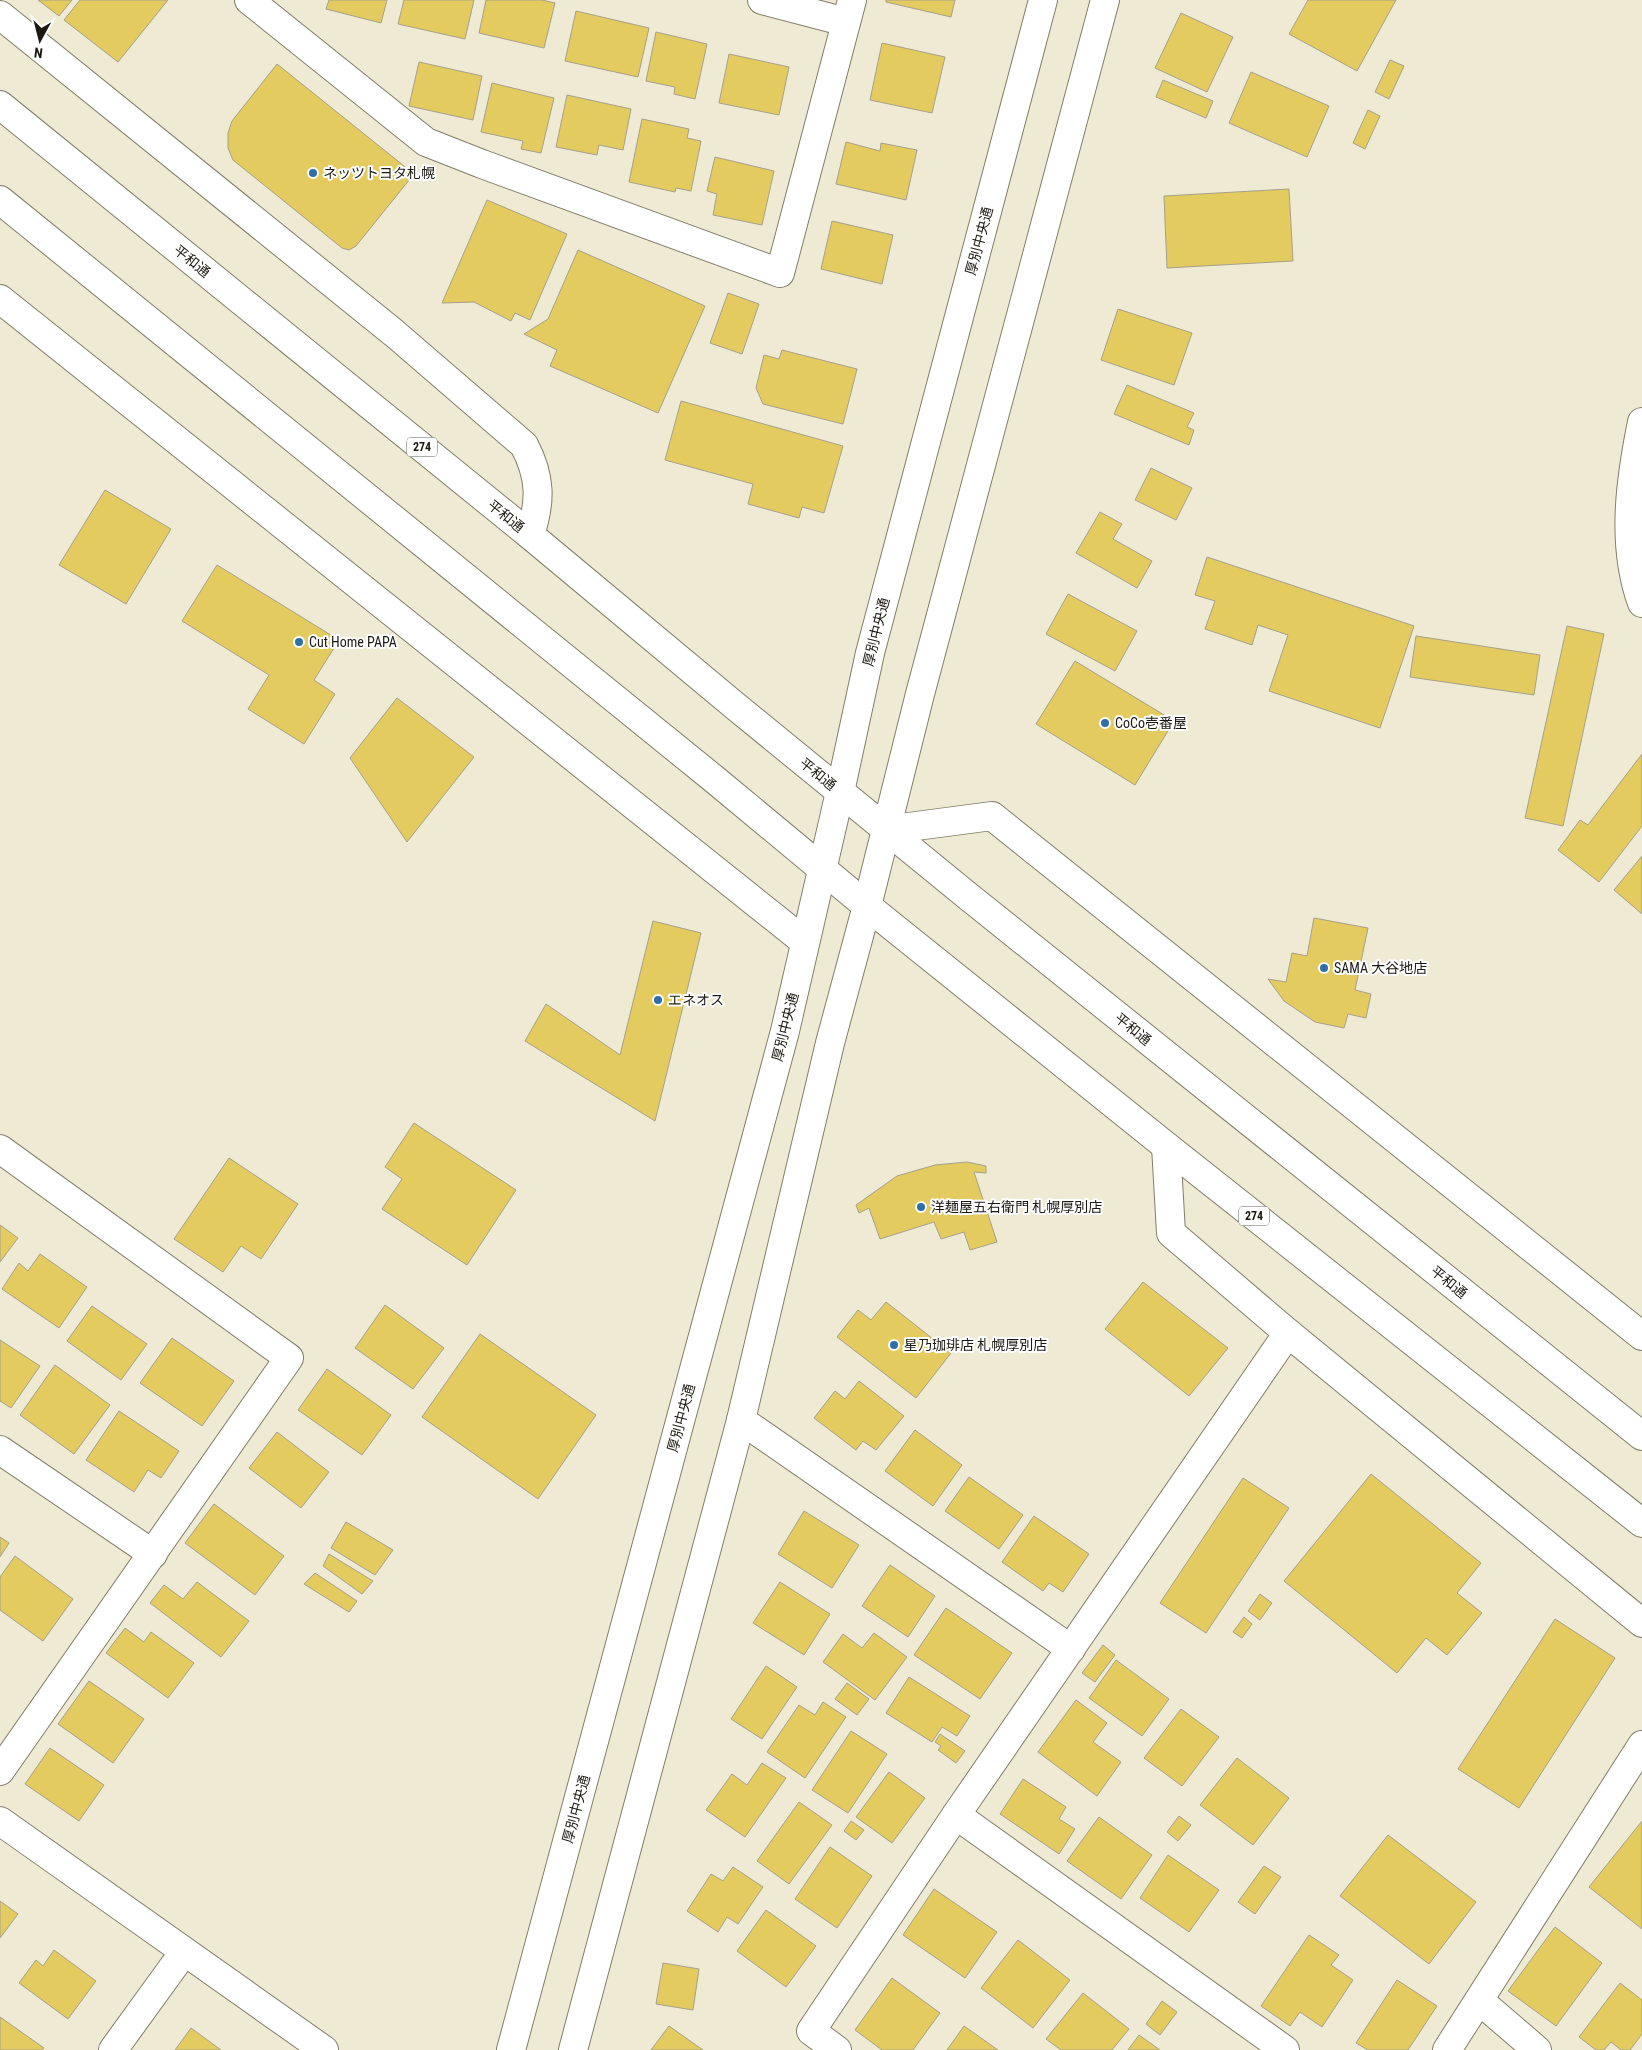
<svg xmlns="http://www.w3.org/2000/svg" width="1642" height="2050" font-family="'Roboto Condensed','Noto Sans JP',sans-serif">
  <rect width="100%" height="100%" fill="#efead3"/>
  <g fill="#e4cb60" stroke="#a5a08b">
    <path d="M38,0h34l-13,16z"/>
    <path d="M80,0h88l-50,62 -54,-42z"/>
    <path d="M329,0h58l-6,23 -55,-14z"/>
    <path d="M404,0h70l-9,39 -67,-15z"/>
    <path d="M486,0h56l13,3 -11,45 -65,-15z"/>
    <path d="M886,0h69l-4,17 -65,-15z"/>
    <path d="M1308,0h88l-39,71 -68,-37z"/>
    <path d="M576,11l73,17 -11,49 -73,-16z"/>
    <path d="M1181,13l52,24 -26,55 -52,-24z"/>
    <path d="M656,32l51,12 -12,55 -21,-5 1,-7 -29,-6z"/>
    <path d="M882,43l63,14 -13,56 -62,-13z"/>
    <path d="M729,54l60,13 -10,48 -60,-12z"/>
    <path d="M1390,60l14,6 -15,33 -14,-7z"/>
    <path d="M419,62l63,14 -9,44 -64,-14z"/>
    <path d="M277,64l137,110 -58,72 -7,4 -7,-2 -109,-88 -5,-12v-15l4,-12z"/>
    <path d="M1251,72l78,34 -22,51 -78,-34z"/>
    <path d="M1163,80l50,21 -7,17 -50,-21z"/>
    <path d="M492,83l62,15 -13,55 -20,-4 2,-8 -42,-9z"/>
    <path d="M567,95l64,14 -8,41 -24,-5 -2,10 -41,-8z"/>
    <path d="M1368,110l12,6 -15,33 -12,-6z"/>
    <path d="M642,119l47,10 -2,9 14,3 -10,50 -15,-3 -1,4 -46,-10z"/>
    <path d="M846,142l34,9 1,-8 36,7 -11,50 -70,-16z"/>
    <path d="M715,157l59,14 -12,54 -49,-10 4,-21 -10,-3z"/>
    <path d="M1289,189l4,72 -126,7 -3,-72z"/>
    <path d="M487,200l80,34 -37,86 -15,-7 -4,8 -37,-19 -32,1z"/>
    <path d="M832,221l61,14 -11,49 -61,-15z"/>
    <path d="M578,250l127,56 -47,107 -108,-47 7,-16 -33,-16 24,-15z"/>
    <path d="M728,293l31,11 -17,50 -32,-11z"/>
    <path d="M1118,309l74,24 -18,52 -73,-25z"/>
    <path d="M782,350l75,19 -14,55 -80,-20 -7,-16 8,-33 15,4z"/>
    <path d="M1127,385l67,28 -7,14 7,3 -5,15 -75,-31z"/>
    <path d="M681,401l162,45 -19,67 -22,-6 -3,11 -51,-14 5,-20 -88,-24z"/>
    <path d="M1151,468l41,20 -16,32 -41,-20z"/>
    <path d="M105,490l66,39 -45,75 -67,-39z"/>
    <path d="M1100,512l22,12 -9,15 39,22 -15,27 -61,-35z"/>
    <path d="M1207,557l207,69 -34,102 -111,-37 19,-56 -30,-10 -6,20 -47,-16 10,-28 -20,-6z"/>
    <path d="M217,565l122,75 -25,40 21,14 -31,50 -56,-35 21,-34 -87,-54z"/>
    <path d="M1068,594l69,37 -22,40 -69,-37z"/>
    <path d="M1567,626l37,8 -41,192 -38,-8z"/>
    <path d="M1416,636l124,19 -6,40 -124,-18z"/>
    <path d="M1075,661l99,60 -39,64 -99,-61z"/>
    <path d="M397,698l77,59 -67,85 -57,-84z"/>
    <path d="M1642,754v72l-43,56 -41,-32 22,-30 8,5z"/>
    <path d="M1642,856v58l-28,-24z"/>
    <path d="M1314,918l54,10 -13,62 16,4 -5,24 -18,-4 -4,14 -29,-6 -31,-21 -16,-22 18,3 6,-29 15,3z"/>
    <path d="M653,921l48,12 -46,188 -130,-80 21,-37 74,51z"/>
    <path d="M414,1123l102,67 -49,75 -85,-56 20,-30 -17,-12z"/>
    <path d="M229,1158l69,46 -37,55 -20,-13 -18,26 -49,-33z"/>
    <path d="M967,1162l19,4v7l-12,-1 23,70 -27,8 -6,-18 -23,7 -7,-17 -54,17 -11,-31 -10,5 -3,-8 41,-29 38,-11z"/>
    <path d="M0,1225l18,13 -18,24z"/>
    <path d="M40,1254l47,33 -28,41 -57,-39 17,-26 9,8z"/>
    <path d="M1143,1282l85,66 -39,48 -84,-67z"/>
    <path d="M886,1302l65,51 -35,45 -79,-61 21,-27 13,10z"/>
    <path d="M385,1305l59,43 -31,41 -58,-41z"/>
    <path d="M92,1306l55,38 -26,36 -54,-39z"/>
    <path d="M480,1334l116,81 -58,84 -116,-82z"/>
    <path d="M172,1338l62,43 -32,45 -62,-43z"/>
    <path d="M0,1340l40,26 -29,42 -11,-7z"/>
    <path d="M55,1365l55,40 -36,49 -54,-39z"/>
    <path d="M327,1369l64,46 -29,40 -64,-45z"/>
    <path d="M859,1381l45,35 -28,34 -13,-9 -7,9 -42,-32 21,-27 10,8z"/>
    <path d="M119,1411l60,40 -18,27 -13,-8 -14,22 -48,-32z"/>
    <path d="M915,1430l47,35 -29,41 -48,-35z"/>
    <path d="M277,1432l52,40 -28,36 -52,-40z"/>
    <path d="M1371,1474l110,89 -24,30 25,20 -35,42 -21,-17 -29,35 -113,-92z"/>
    <path d="M969,1477l54,38 -24,34 -54,-38z"/>
    <path d="M1243,1478l46,30 -83,125 -46,-30z"/>
    <path d="M214,1504l70,52 -29,39 -70,-52z"/>
    <path d="M804,1511l55,34 -27,43 -54,-34z"/>
    <path d="M1034,1516l55,38 -26,38 -14,-9 -6,8 -41,-29z"/>
    <path d="M346,1522l47,28 -18,25 -44,-27z"/>
    <path d="M0,1537l9,6 -9,14z"/>
    <path d="M329,1554l44,27 -11,13 -39,-28z"/>
    <path d="M15,1556l58,43 -30,42 -43,-31v-33z"/>
    <path d="M890,1565l45,31 -27,41 -46,-31z"/>
    <path d="M315,1573l42,28 -8,11 -45,-28z"/>
    <path d="M197,1582l52,39 -28,36 -71,-54 14,-18 19,14z"/>
    <path d="M780,1582l50,32 -26,41 -51,-32z"/>
    <path d="M1260,1594l12,9 -12,17 -12,-9z"/>
    <path d="M946,1608l66,45 -32,46 -66,-44z"/>
    <path d="M1244,1617l8,7 -10,14 -9,-6z"/>
    <path d="M1555,1619l60,39 -96,150 -61,-39z"/>
    <path d="M125,1628l19,14 7,-10 43,31 -26,35 -62,-45z"/>
    <path d="M874,1633l33,24 -32,43 -52,-38 20,-28 19,14z"/>
    <path d="M1103,1645l12,10 -20,27 -13,-9z"/>
    <path d="M1116,1660l53,39 -27,37 -53,-38z"/>
    <path d="M766,1666l31,21 -35,52 -31,-20z"/>
    <path d="M909,1677l61,39 -13,20 -15,-9 -10,15 -46,-29z"/>
    <path d="M89,1681l55,38 -31,44 -55,-39z"/>
    <path d="M847,1683l22,16 -12,16 -22,-16z"/>
    <path d="M1076,1700l31,23 -14,19 28,20 -24,34 -59,-44z"/>
    <path d="M823,1702l23,15 -41,61 -38,-26 32,-47 16,10z"/>
    <path d="M1181,1709l38,28 -37,49 -38,-28z"/>
    <path d="M851,1731l36,23 -39,59 -36,-23z"/>
    <path d="M940,1734l25,17 -9,12 -18,-13 3,-4 -6,-4z"/>
    <path d="M50,1748l54,37 -25,36 -54,-37z"/>
    <path d="M1237,1758l52,40 -36,47 -53,-40z"/>
    <path d="M762,1763l24,15 -41,59 -39,-27 26,-36 15,11z"/>
    <path d="M889,1772l36,26 -33,45 -36,-26z"/>
    <path d="M1023,1779l43,28 -7,12 16,10 -16,25 -59,-40z"/>
    <path d="M799,1802l33,23 -43,59 -32,-23z"/>
    <path d="M1179,1816l12,9 -13,16 -11,-9z"/>
    <path d="M1099,1817l53,38 -31,44 -54,-38z"/>
    <path d="M851,1821l13,9 -8,10 -12,-9z"/>
    <path d="M1642,1821v108l-53,-42z"/>
    <path d="M1388,1835l88,67 -47,62 -89,-68z"/>
    <path d="M830,1847l42,29 -35,52 -42,-29z"/>
    <path d="M1168,1855l51,35 -30,42 -49,-34z"/>
    <path d="M1264,1866l17,11 -26,37 -17,-12z"/>
    <path d="M733,1867l30,20 -25,37 -11,-7 -9,15 -31,-21 24,-37 12,7z"/>
    <path d="M934,1889l63,43 -32,46 -62,-43z"/>
    <path d="M0,1901l18,13 -18,24z"/>
    <path d="M766,1910l50,36 -30,41 -49,-36z"/>
    <path d="M1555,1927l47,36 -46,63 -48,-35z"/>
    <path d="M1309,1935l30,20 -8,10 22,15 -31,47 -22,-15 -10,14 -29,-20z"/>
    <path d="M1018,1940l52,40 -37,48 -52,-40z"/>
    <path d="M54,1950l42,31 -28,38 -49,-36 17,-23 7,6z"/>
    <path d="M663,1963l36,6 -6,41 -37,-6z"/>
    <path d="M892,1978l48,35 -27,37h-31l-27,-20z"/>
    <path d="M1397,1980l40,26 -29,44h-40l-12,-7z"/>
    <path d="M1620,1983l22,17v34l-12,16h-9l-10,-8 -7,8h-8l-17,-13z"/>
    <path d="M1083,1993l46,36 -17,21h-51l-15,-11z"/>
    <path d="M1162,2001l15,11 -17,23 -14,-11z"/>
    <path d="M0,2017l44,31 -2,2h-42z"/>
    <path d="M669,2026l34,24h-52z"/>
    <path d="M964,2026l34,24h-51z"/>
    <path d="M191,2028l30,22h-46z"/>
    <path d="M1139,2035l21,15h-32z"/>
  </g>
  <g fill="none" stroke-linecap="round" stroke-linejoin="round">
    <defs>
      <g id="minor">
        <path d="M249,0l177,142 56,22 298,109 72,-273"/>
        <path d="M762,0l84,22"/>
        <path d="M0,15l394,318 130,112c17,32 17,56 6,90"/>
        <path d="M0,299l805,643"/>
        <path d="M1642,422c-12,59 -21,123 0,181"/>
        <path d="M886,830l106,-14 650,520"/>
        <path d="M1166,1146l5,87 117,100 354,290"/>
        <path d="M0,1149l289,209 -289,413"/>
        <path d="M741,1420l330,229"/>
        <path d="M0,1450l153,104"/>
        <path d="M956,1815l329,235"/>
        <path d="M0,1821l324,229"/>
        <path d="M1480,2001l57,49"/>
        <path d="M113,2050l71,-98"/>
        <path d="M837,2050l-26,-19 145,-216 332,-482"/>
        <path d="M1447,2050l195,-305"/>
      </g>
      <g id="secondary">
        <path d="M511,2050l274,-1019 55,-239 30,-139 173,-653"/>
        <path d="M573,2050l168,-630 89,-377 37,-137 53,-212 185,-694"/>
      </g>
      <g id="trunk">
        <path d="M0,105l530,430 204,170 235,192 673,539"/>
        <path d="M0,200l714,579 153,127 299,240 476,377"/>
      </g>
    </defs>
    <use href="#minor" stroke="#837e69" stroke-width="30"/>
    <use href="#secondary" stroke="#837e69" stroke-width="30"/>
    <use href="#trunk" stroke="#837e69" stroke-width="30"/>
    <use href="#minor" stroke="#fff" stroke-width="28"/>
    <use href="#secondary" stroke="#fff" stroke-width="28"/>
    <use href="#trunk" stroke="#fff" stroke-width="28"/>
  </g>
  <g fill="#2e70a6" stroke="#fff" stroke-width="2">
    <circle cx="313" cy="173" r="5"/>
    <circle cx="299" cy="642" r="5"/>
    <circle cx="1105" cy="723" r="5"/>
    <circle cx="1324" cy="968" r="5"/>
    <circle cx="658" cy="1000" r="5"/>
    <circle cx="921" cy="1207" r="5"/>
    <circle cx="894" cy="1345" r="5"/>
  </g>
  <g text-anchor="middle" dominant-baseline="central" stroke-width="4" stroke-linejoin="round" paint-order="stroke">
    <g fill="#fff" stroke="#5f5e58" stroke-width="1">
      <rect x="407" y="437.5" width="30" height="19" rx="4"/>
      <rect x="1239" y="1206.5" width="30" height="19" rx="4"/>
    </g>
    <g font-size="12" font-weight="bold" fill="#1b1911">
      <text x="422" y="447">274</text>
      <text x="1254" y="1216">274</text>
    </g>
    <g font-size="14" fill="#1b1911" stroke="#fff" text-anchor="start">
      <text x="323" y="173">ネッツトヨタ札幌</text>
      <text x="309" y="642">Cut Home PAPA</text>
      <text x="1115" y="723">CoCo壱番屋</text>
      <text x="1334" y="968">SAMA 大谷地店</text>
      <text x="668" y="1000">エネオス</text>
      <text x="931" y="1207">洋麺屋五右衛門 札幌厚別店</text>
      <text x="904" y="1345">星乃珈琲店 札幌厚別店</text>
    </g>
    <g font-size="14" fill="#1b1911" stroke="#fff">
      <text transform="translate(979 241) rotate(-75)">厚別中央通</text>
      <text transform="translate(192 261) rotate(39)">平和通</text>
      <text transform="translate(506 516) rotate(39)">平和通</text>
      <text transform="translate(876 632) rotate(-76)">厚別中央通</text>
      <text transform="translate(818 774) rotate(39)">平和通</text>
      <text transform="translate(785 1027) rotate(-76)">厚別中央通</text>
      <text transform="translate(1133 1029) rotate(39)">平和通</text>
      <text transform="translate(1449 1282) rotate(39)">平和通</text>
      <text transform="translate(681 1418) rotate(-75)">厚別中央通</text>
      <text transform="translate(576 1809) rotate(-75)">厚別中央通</text>
    </g>
  </g>
  <g transform="translate(40 40) rotate(187)" stroke="#ffffff" stroke-width="4" paint-order="stroke">
  <path d="M0-4L9 19L0 12L-9 19Z" fill="#1b1911"/>
  <text y="-8" font-size="14" font-weight="bold" text-anchor="middle" fill="#1b1911">N</text>
  </g>
</svg>
